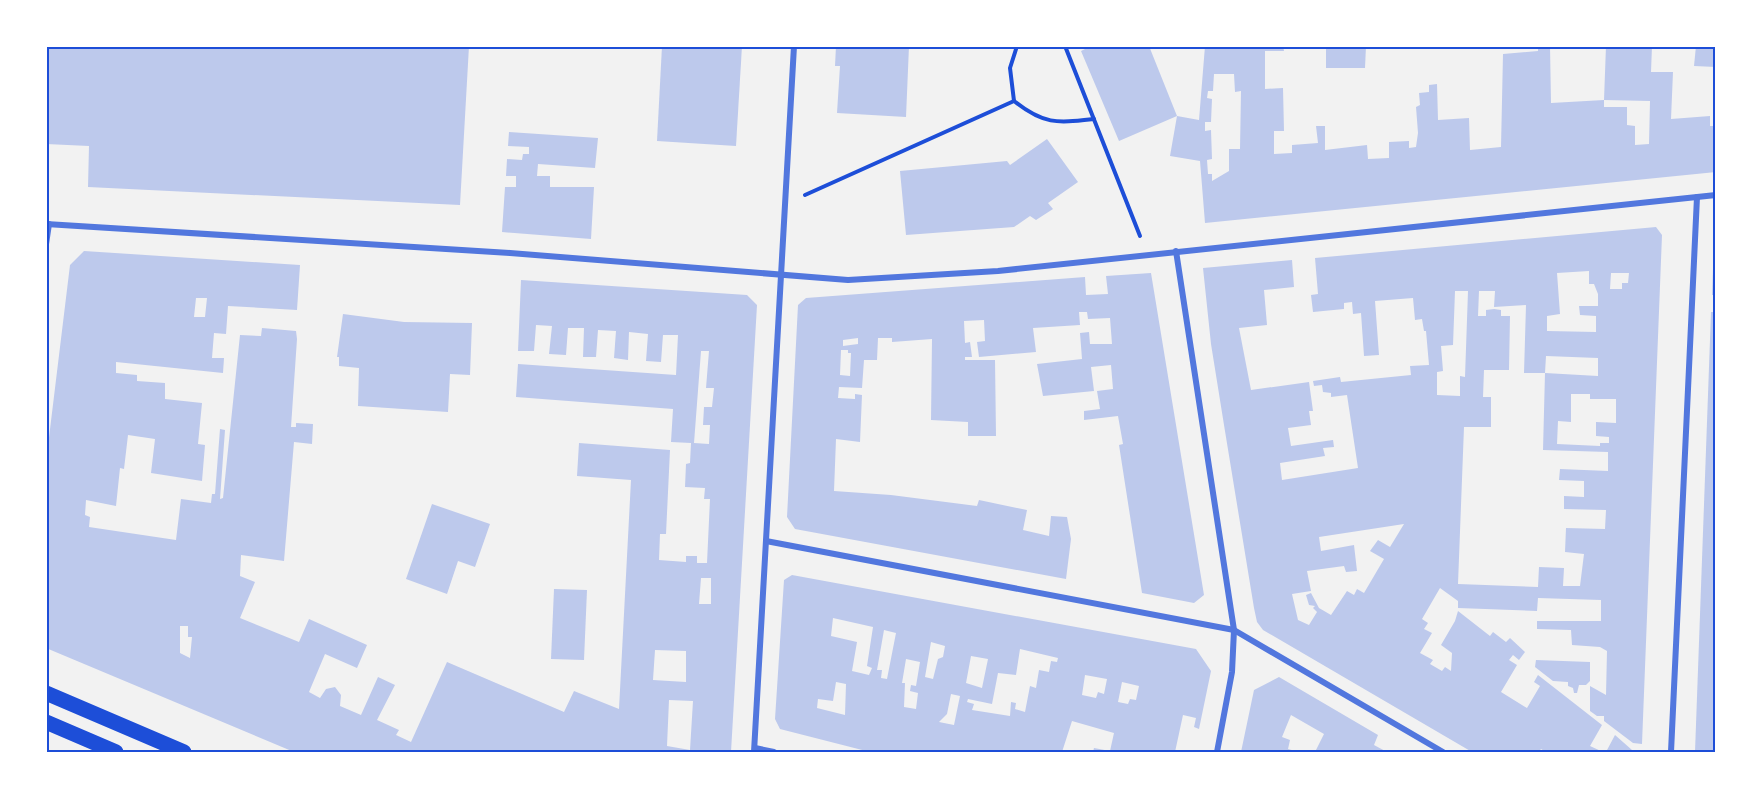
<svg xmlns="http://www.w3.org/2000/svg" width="1762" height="799" font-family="'Exo 2',sans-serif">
  <rect width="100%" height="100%" fill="#f2f2f2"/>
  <g fill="#bdc9ec" fill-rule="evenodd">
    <path d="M46,46h423l-9,159 -372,-18 1,-41 -43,-2z"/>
    <path d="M662,46h80l-6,100 -79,-5z"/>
    <path d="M836,46h73l-3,71 -69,-4 3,-47h-5z"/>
    <path d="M1091,46h58l28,70 22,4 6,-74h78l1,5h-19v38l18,-1 1,43h-10v23l18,-1v-8l26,-2 -2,-17h9v24l42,-5 1,14 21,-1v-16l20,-1v7l7,-1 2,-14 -2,-26 4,-2 -1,-12 10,-1v-7l8,-1 1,36 31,-2 1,32 31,-3 2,-93 35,-3v-5h12l1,57 53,-3 2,-54h46l-1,26h22l-2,47 39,-3v10h6v46l-511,51 -5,-62 -30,-5 7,-40 -58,25 -38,-90zM1214,74h20l1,18 6,-1 -1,58h-11v22l-17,10v-7h-4l-1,-14 5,-1 -1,-29 -6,1v-9h6l1,-23 -5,-1 1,-7h5zM1604,100l46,1 -1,43 -14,1v-19l-8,-1v-18h-23z"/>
    <path d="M1326,46h40l-1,22h-39z"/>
    <path d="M1696,46h20v21l-22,-1z"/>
    <path d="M509,132l89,6 -3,30 -57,-4 -1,12h13v11h44l-3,52 -89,-7 3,-45h11v-11h-10l1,-17 15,1 1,-6h6v-7l-21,-1z"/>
    <path d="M1047,139l31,43 -30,21 5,6 -17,11 -6,-4 -16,11 -108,8 -6,-64 107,-10 3,4z"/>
    <path d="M1656,227l6,8 -20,509 -9,-1 -29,-22v-5h-7l-7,-5v-25l16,9 1,-44 -7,-4 -28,-2 -1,-15 -34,-1v-8h64v-21l-63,-2 -1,13 -79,-3v-7l-18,-13 -18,31 6,4 -4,6 8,4 -12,20 13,7 -3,4 12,7 3,-4 6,4 1,-18 -11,-8 14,-24 3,-10 32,25 3,-4 13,10 4,-4 15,14 -6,8 -6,-5 -4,5 8,5 -16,27 26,16 13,-22 -6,-4 4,-7 64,50 -12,21 13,6h-57l-5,-3 -2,3h-67l-209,-122 -6,-8 -3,-14 -30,-183 -13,-81 -8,-76 89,-8 2,27 -30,3 3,35 -28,3 12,62 58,-8 4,29h-4l2,14 -23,3 3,18 42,-6 1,7 -11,1 2,8 -45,7 2,17 76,-12 -11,-73 -16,2v-4l-8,-1 -1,-7 -8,1 -1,-5 27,-4 1,5 70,-7 -1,-9 19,-1 -3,-34h-2l-2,-12 -7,1 -2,-22 -38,3 4,54 -15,1 -3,-43 -8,1 -1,-12 -8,1v6l-31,3 -2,-17 7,-1 -3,-36zM1589,271v13h5l4,10v12h-19l1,9 16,1v16l-49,-1v-15l13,-2 -3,-41zM1611,273h18l-1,10h-6v6h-12zM1455,291h13l-3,86 -5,-1v20l-23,-1v-23l6,-1 -2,-25 12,-1zM1479,291h16l-1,16 32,-2 -2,68h21l1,-17 52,2v18l-53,-3 -2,77 65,2v19l-48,-2 -1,11 25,1v16l-20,-1v13l42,1 -1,19 -39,-1 -1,24 19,2 -4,32h-17l1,-18 -25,-1 -1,20 -80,-3 6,-157h27v-30h-8l1,-27h25l1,-54h-9v-6l-7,-1 -8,1v6h-8zM1571,394h19v5h26v24l-20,-1v14l13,1v6h-9v3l-43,-2 1,-23 13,1zM1404,524l-14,23 -12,-7 -8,11 14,8 -20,34 -7,-4 -3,6 -7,-4 -16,24 -12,-7 -8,-15 -5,2 3,10 6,1 -2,2 4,4 -8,13 -11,-5 -6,-26 19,-3 -4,-20 37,-5 2,6 11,-1 -3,-26 -33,6 -2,-14z"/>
    <path d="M1714,242h2v53h-4z"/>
    <path d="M84,251l216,14 -3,45 -69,-4 -2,28 -12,-1 -2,25h12l-1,15 -107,-11v11l21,2v6l28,2v16l37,4 -4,41 7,1 -3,36 -51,-8 4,-34 -27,-4 -4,34 -4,-1 -4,38 -30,-6 -1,15 5,2 -1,10 87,13 5,-41 30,4 1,-9h3l5,-65 5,1 -5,69 3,-1 17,-163 21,1 1,-8 34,3 1,8 -6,88h5v-4l17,1 -1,20 -18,-2 -10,119 -43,-6 -1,21 15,6 -15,36 59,24 10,-23 58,26 -10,23 -32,-14 -16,38 11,6 6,-9 9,-2 6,8 -1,11 21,9 17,-38 17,8 -18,35 22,10 -3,5 15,7 36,-80 117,50 10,-21 45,18 12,-229 -54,-4 2,-33 91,7 -4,84h-6l-1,26 27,2v-6h11v7h10l3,-64h-6l1,-11 -20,-1 1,-23 4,-1 1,-20 -20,-1 2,-33 -157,-12 2,-33 158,11 2,-40h-15l-2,27 -15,-1 2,-27 -19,-2 -1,28 -14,-2 2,-27 -18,-1 -2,27h-13l1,-29h-16l-2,27 -17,-1 3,-28 -16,-1 -2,26h-16l3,-71 226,15 10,10 -26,447h-437l-248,-104v-186l24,-197zM196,298h11l-2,19h-11zM701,351h8l-3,37h8l-2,19h-8l-1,18h7l-1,19 -15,-1zM701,578h10v26h-12zM180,626h8v11h4l-2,21 -10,-5zM655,650l31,1v31l-33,-2zM669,700l24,1 -3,49 -23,-4z"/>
    <path d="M1151,273l53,322 -10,8 -52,-10 -23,-148 4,-1 -5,-28 -34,4v-9l16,-2 -3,-18 16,-2 -2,-24 -20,2 3,24 -51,5 -6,-32 45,-5 -2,-26 9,-1 1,12h22l-2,-26 -22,1 -1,-7h-8l1,13 -47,3 3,24 -57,5 -2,-15 8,-1 -1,-21 -20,1 1,22 5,-1 2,15h-7v3h30l1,76h-28v-14l-37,-2 1,-81 -40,3v-4h-14l-1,22h-13l-2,28 -23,-1 -1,11 17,1v-5l7,1 -2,47 -24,-3 -2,52 57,4 86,11 2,-6 48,10 -4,20 26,6 2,-20 16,1 4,22 -5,40 -271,-50 -8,-12 11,-212 8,-7 279,-21 1,18 22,-1 -2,-18zM858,338v6l-15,2v-6zM841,350h7v3h3l-1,23 -10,-1z"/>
    <path d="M1711,312h5v440h-21z"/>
    <path d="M343,314l61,8 68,1 -2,52 -20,-1 -2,38 -90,-6 1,-38 -20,-2v-9h-2z"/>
    <path d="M432,504l58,20 -15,43 -17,-6 -11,33 -41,-15z"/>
    <path d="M792,575l404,74 15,22 -12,58 -5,-2 2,-9 -13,-3 -8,37h-82l1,-4 16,3 4,-18 -42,-12 -10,31h-192l-90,-23 -5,-10 9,-139zM833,618l40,9 -6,39 5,2 -3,7 -17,-4 5,-29 -26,-6zM884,630l12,3 -9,46 -6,-1 1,-8h-5zM931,642l14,4 -2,11 -5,2 -5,20 -8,-2zM1020,649l38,9 -1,4 -6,-1 -2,11 -10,-2 -3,18 -6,-2 -5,26 -10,-3 1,-6 -5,-1 -1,14 -38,-6 2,-6 -7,-2 1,-3 24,5 6,-31 18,2zM971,656l17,3 -6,29 -16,-5zM906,659l14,3 -4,24 -5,-1 -1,6 8,2 -2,16 -12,-2 1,-24h-3zM1085,675l22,4 -3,15 -6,-2 -2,6 -14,-3zM836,682l10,2 -1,31 -28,-7 1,-9 15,2zM1122,682l17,4 -3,14 -6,-1 -2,5 -10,-2zM951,694l9,2 -6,29 -15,-3 8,-8z"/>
    <path d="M554,589l33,1 -3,70 -33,-1z"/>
    <path d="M1536,660l54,2v19l-4,4h-7l-2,8h-3l-1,-5 -5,-2v-4l-15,-1 -18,-14z"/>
    <path d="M1279,677l99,58 -4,10 13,7h-72l9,-18 -33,-19 -9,22 8,3 -2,9 11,3h-58l13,-62z"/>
    <path d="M1615,735l17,15 8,2h-34z"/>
  </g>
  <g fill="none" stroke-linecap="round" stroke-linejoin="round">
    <g stroke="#1d4ed8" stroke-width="4">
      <path d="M1065,46l75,190"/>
      <path d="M1014,101l-4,-33 7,-22"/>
      <path d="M805,195l209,-94c30,24 43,22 80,18"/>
    </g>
    <g stroke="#5277de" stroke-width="6">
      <path d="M46,224l464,29 338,27 150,-9 718,-76"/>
      <path d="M46,244l3,-20"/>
      <path d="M1176,251l58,379 -2,42 -15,80"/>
      <path d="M766,541l468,89 209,122"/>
      <path d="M755,748l19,4"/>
      <path d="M754,752l40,-706"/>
      <path d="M1671,752l26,-555"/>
    </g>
    <g stroke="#1d4ed8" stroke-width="15">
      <path d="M46,693l138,59"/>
      <path d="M46,722l70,30"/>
    </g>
  </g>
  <rect width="1762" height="799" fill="none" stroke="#ffffff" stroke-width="96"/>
  <rect x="48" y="48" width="1666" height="703" fill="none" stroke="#1d4ed8" stroke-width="2"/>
</svg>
